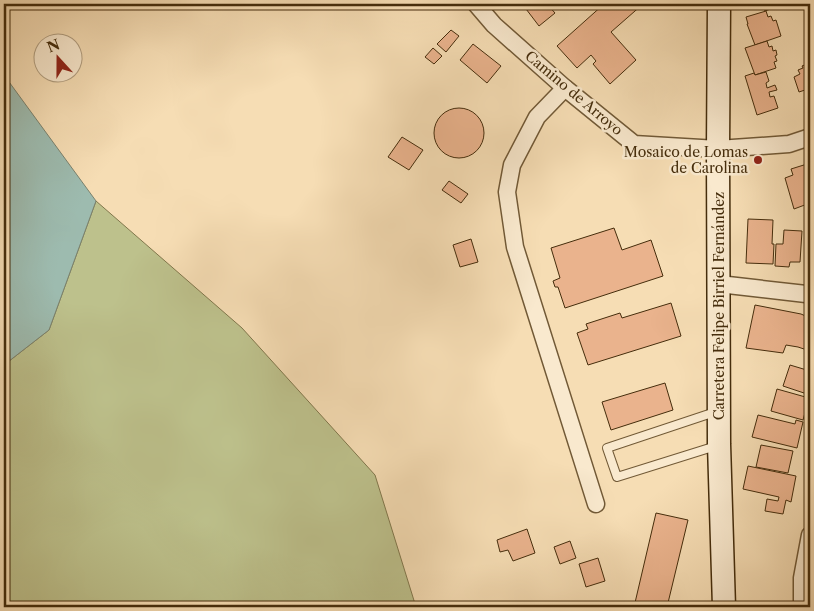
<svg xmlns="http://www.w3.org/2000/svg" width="814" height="611" font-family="'Libre Caslon Text',serif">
  <rect width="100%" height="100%" fill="#f6ddb4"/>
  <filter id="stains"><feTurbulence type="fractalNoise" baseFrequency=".004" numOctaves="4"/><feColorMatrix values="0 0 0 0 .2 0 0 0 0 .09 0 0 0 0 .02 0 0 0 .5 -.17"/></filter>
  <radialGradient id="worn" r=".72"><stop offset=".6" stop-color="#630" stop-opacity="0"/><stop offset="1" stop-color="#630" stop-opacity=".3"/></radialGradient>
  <path fill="#bdc18c" stroke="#81774c" d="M96,201l146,127 133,147 41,132h-412v-242l45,-35z"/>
  <path fill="#9dbbaf" stroke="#7a826e" d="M4,75l92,126 -47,129 -45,35z"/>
  <g fill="#eab38d" stroke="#452d0c">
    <path d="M524,4h23l8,9 -16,13 -16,-21z"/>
    <path d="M604,4h39l-32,28 25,28 -26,24 -17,-20 3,-3 -5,-6 -14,13 -20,-22z"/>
    <path d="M761,4h23l-19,7 -2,-6h-1z"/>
    <path d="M766,11l2,6 3,-1 2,5 3,-1 5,16 -26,9 -8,-21h1l-2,-7z"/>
    <path d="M451,30l8,6 -13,16 -9,-8z"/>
    <path d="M767,41l2,6 3,-1 1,5 3,-1 1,5 -2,1 2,5 -3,1 2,6 -21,7 -10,-27z"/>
    <path d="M473,44l28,22 -14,17 -27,-23z"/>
    <path d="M433,48l9,8 -8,8 -9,-7z"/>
    <path d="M807,64l1,3 2,-1v27l-4,1 -1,-4 -6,2 -5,-15 6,-3 -2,-4 5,-2 -1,-2z"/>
    <path d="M766,72l3,9 -3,2 1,5 8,-3 2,5 -8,2 1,5 4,-1 4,12 -21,7 -12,-39 9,-3 1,2z"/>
    <circle cx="459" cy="133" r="25"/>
    <path d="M402,137l21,13 -14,20 -21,-13z"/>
    <path d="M807,164l3,10v29l-16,6 -9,-31 8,-3 -2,-6z"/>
    <path d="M449,181l19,13 -7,9 -19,-13z"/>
    <path d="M748,219l25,1 -1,24h2l-1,20 -27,-1z"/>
    <path d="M614,228l8,22 29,-10 12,36 -98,32 -7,-21h-3l-2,-6 7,-3 -9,-30z"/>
    <path d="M784,230l18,1 -2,31h-10l-1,5 -14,-1 1,-22h7z"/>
    <path d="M471,239l7,23 -18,5 -7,-22z"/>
    <path d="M671,303l10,33 -93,29 -11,-32 11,-4 -2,-5 34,-11 2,5z"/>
    <path d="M755,305l46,9 9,4v33l-12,-4 -12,-2 -3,8 -37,-5z"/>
    <path d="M790,365l20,6v24l-27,-9z"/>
    <path d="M665,383l8,27 -62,20 -9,-28z"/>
    <path d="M777,389l32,9 -6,22 -32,-9z"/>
    <path d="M758,415l37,9 1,-4 7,2 -6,26 -45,-11z"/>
    <path d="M761,445l32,6 -5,22 -32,-6z"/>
    <path d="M748,466l48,10 -5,26 -5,-2 -3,14 -18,-3 2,-12 11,2 1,-4 -36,-8z"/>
    <path d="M656,513l32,7 -21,87h-33z"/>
    <path d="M527,529l8,24 -22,8 -5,-11 -8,2 -3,-12z"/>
    <path d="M570,541l6,17 -16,6 -6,-17z"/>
    <path d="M598,558l7,23 -19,6 -7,-23z"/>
  </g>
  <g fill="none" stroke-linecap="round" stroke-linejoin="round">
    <defs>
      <path id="lane" d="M716,446l-99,31 -10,-29 111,-37"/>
      <g id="street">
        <path d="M476,4l18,21 71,63 69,56 84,5 71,-5 21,-7"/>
        <path d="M565,88l-28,29 -25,48 -5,27 8,55 81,257"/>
        <path d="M719,284l87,10 4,2"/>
        <path d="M802,607v-29l8,-43"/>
      </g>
      <path id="secondary" d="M719,4l-1,145 1,295 5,163"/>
    </defs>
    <use href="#lane" stroke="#715936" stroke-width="10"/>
    <use href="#street" stroke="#715936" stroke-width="19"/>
    <use href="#secondary" stroke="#452d0c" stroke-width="25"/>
    <use href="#lane" stroke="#f9e9ce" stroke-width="8"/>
    <use href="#street" stroke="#f9e9ce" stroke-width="16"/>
    <use href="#secondary" stroke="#f9e9ce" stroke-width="22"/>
  </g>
  <circle fill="#8f2418" stroke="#f9e9ce" stroke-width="2" cx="758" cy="160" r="5"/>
  <g text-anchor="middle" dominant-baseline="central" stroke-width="5" stroke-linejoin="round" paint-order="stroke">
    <g font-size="14" fill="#452d0c" stroke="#f9e9ce">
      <text transform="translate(574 93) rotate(40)">Camino de Arroyo</text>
      <text transform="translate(719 306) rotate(-90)">Carretera Felipe Birriel Fernández</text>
    </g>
    <g font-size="14" fill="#452d0c" stroke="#f9e9ce" text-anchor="end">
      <text x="748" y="152">Mosaico de Lomas<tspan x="748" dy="16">de Carolina</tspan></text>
    </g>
  </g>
  <rect width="814" height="611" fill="none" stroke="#f6ddb4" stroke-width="20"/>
  <rect x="5" y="5" width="804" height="601" fill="none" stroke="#452d0c" stroke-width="2.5"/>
  <rect x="10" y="10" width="794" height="591" fill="none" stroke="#452d0c"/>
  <g transform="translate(58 58) rotate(339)"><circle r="24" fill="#f9e9ce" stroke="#b19e80"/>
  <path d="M0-4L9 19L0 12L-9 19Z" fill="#8f2418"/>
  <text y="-8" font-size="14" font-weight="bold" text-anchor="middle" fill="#452d0c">N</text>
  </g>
  <rect width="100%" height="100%" filter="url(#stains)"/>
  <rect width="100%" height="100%" fill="url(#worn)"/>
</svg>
